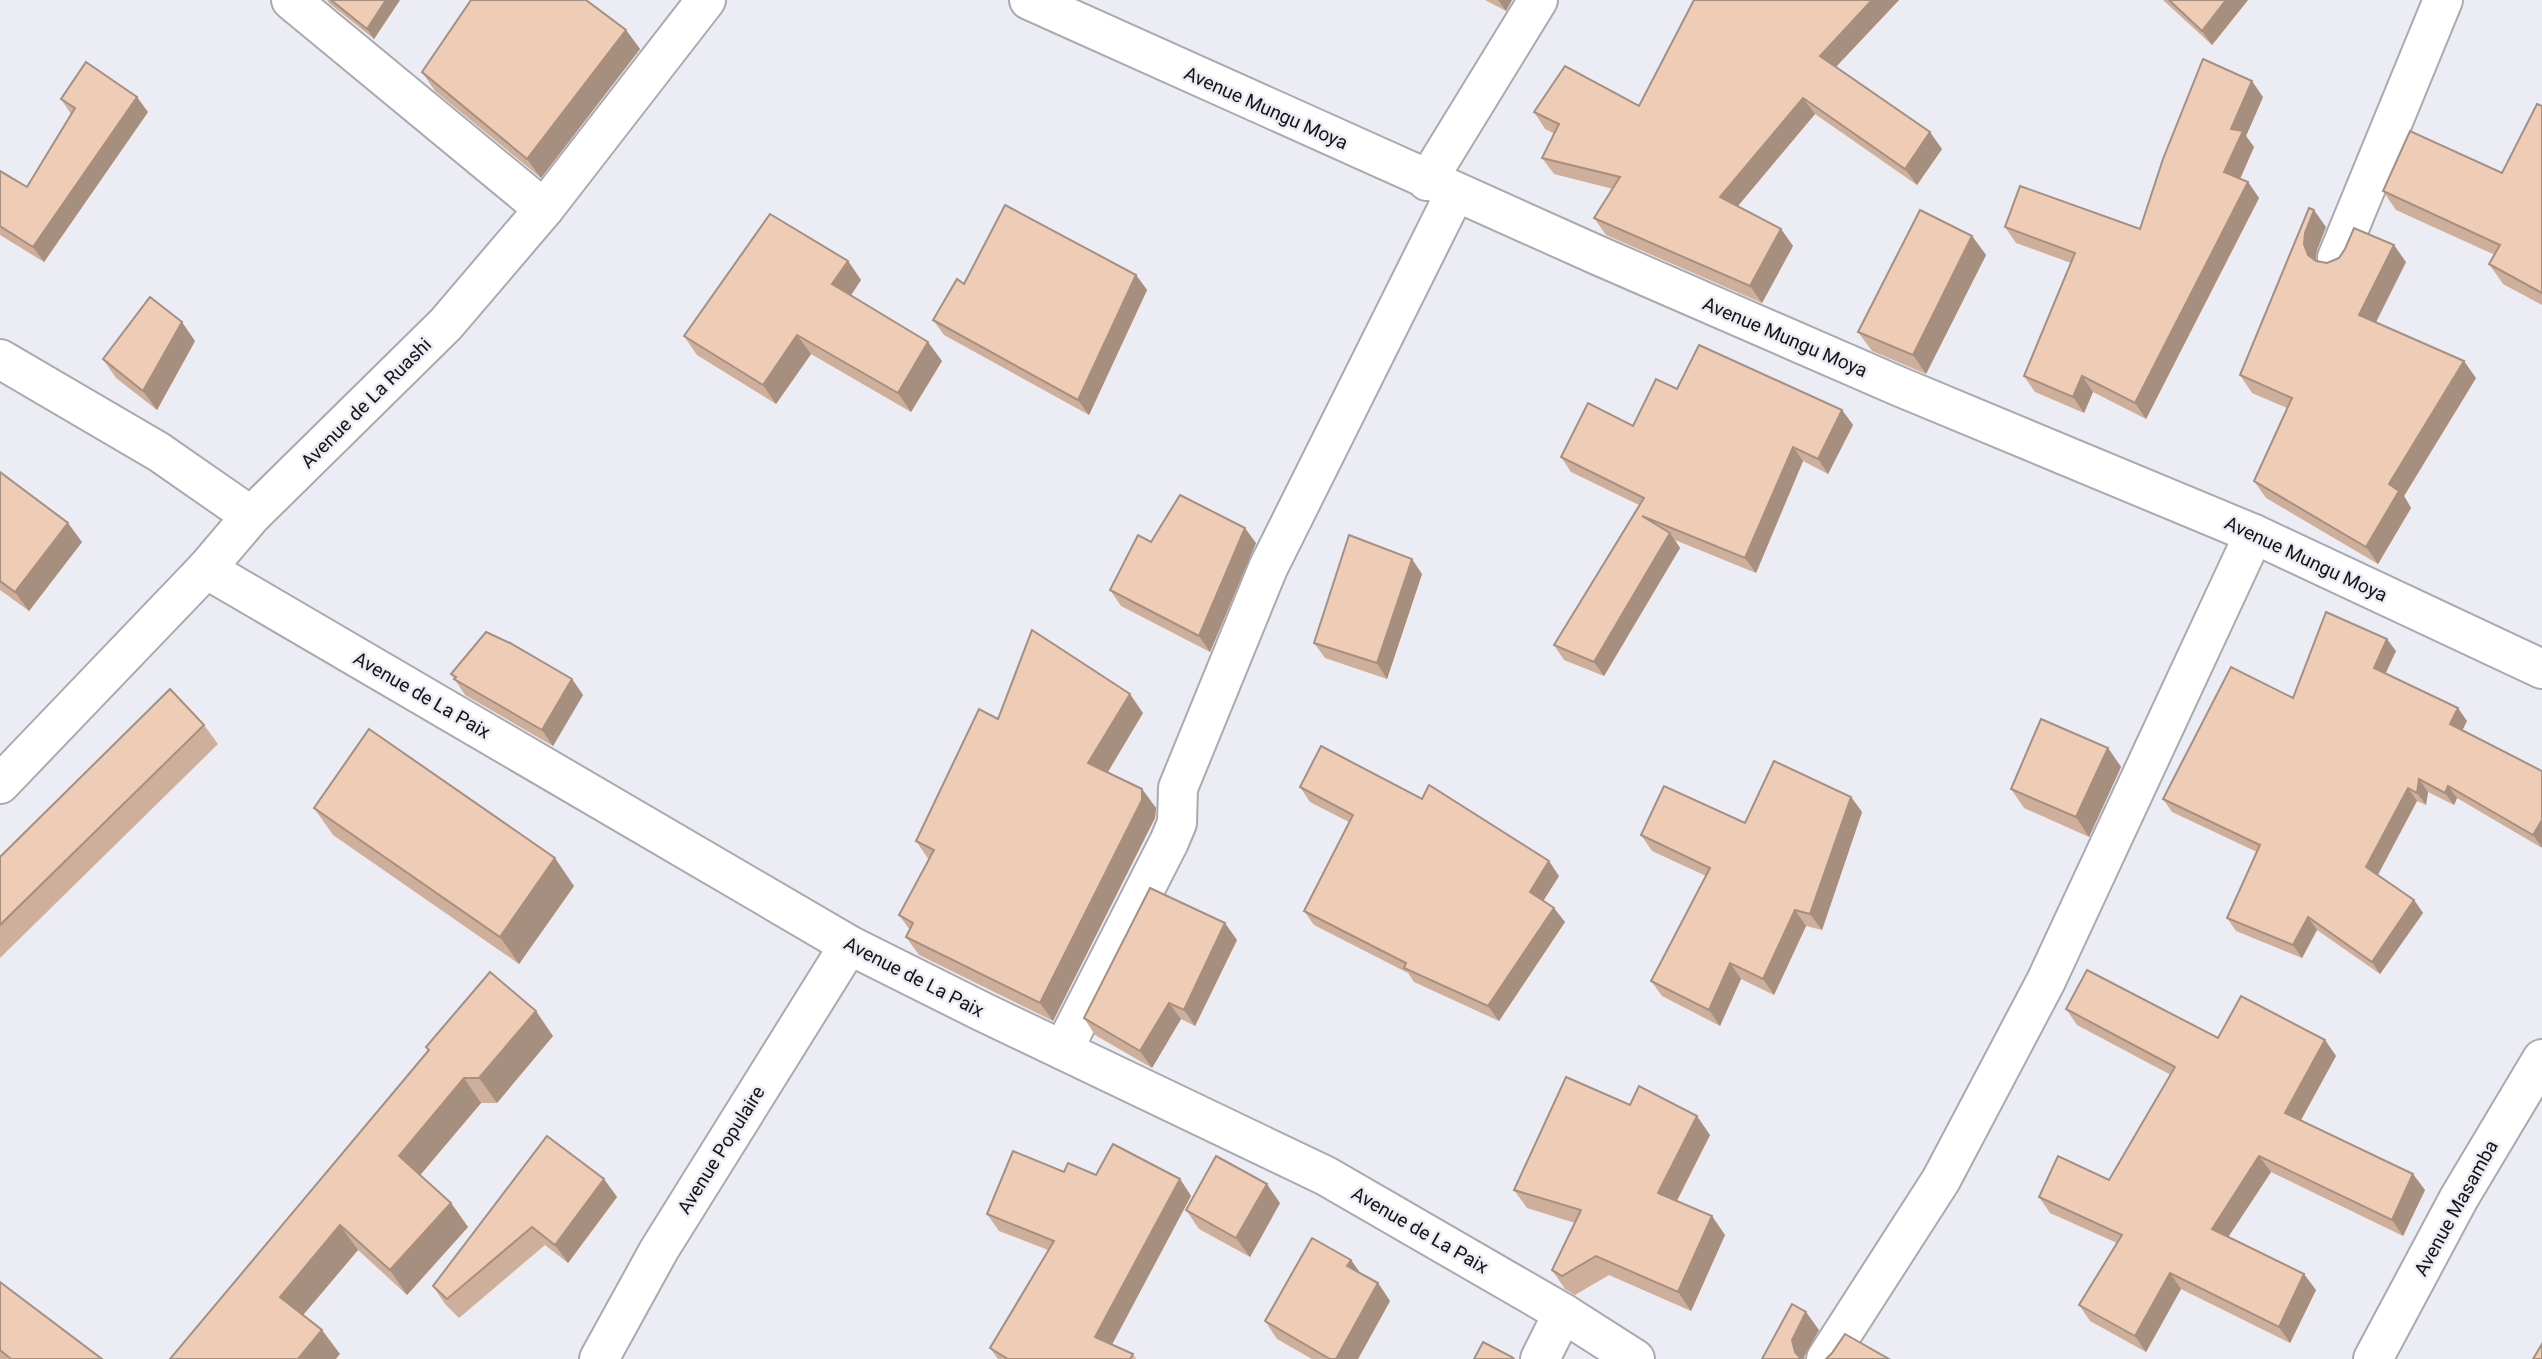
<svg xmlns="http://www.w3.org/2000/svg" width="2542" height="1359" font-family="Roboto,sans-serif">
  <rect width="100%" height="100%" fill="#ececf4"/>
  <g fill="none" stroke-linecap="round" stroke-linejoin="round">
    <defs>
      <g id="minor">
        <path d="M291,0l253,209"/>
        <path d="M1029,0l568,255 301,131 356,148 288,135"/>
        <path d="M1427,181l111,-181"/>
        <path d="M2337,258l106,-258"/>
        <path d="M0,359l159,93 92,64"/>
        <path d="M206,569l643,376 134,67 343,164 237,137 72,46"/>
        <path d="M0,784l206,-215 45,-53 195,-192 98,-115 162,-209"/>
        <path d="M1063,1050l106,-208 8,-19 1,-35 90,-220 187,-375"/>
        <path d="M599,1359l60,-109 190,-305"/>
        <path d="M1540,1359l23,-46"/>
        <path d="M1826,1359l115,-179 105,-199 208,-447"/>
        <path d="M2373,1359l86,-161 83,-139"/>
      </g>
    </defs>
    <use href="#minor" stroke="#a9aab1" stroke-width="42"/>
    <use href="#minor" stroke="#fff" stroke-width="38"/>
  </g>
  <g fill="#ceaf9c">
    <path d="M327,0h73l-26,39 -45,-36z"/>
    <path d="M1485,0h27l-6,11z"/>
    <path d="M1694,0h205l-63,67 106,82 -25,36 -102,-71 -77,92 43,23 12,17 -31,57 -156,-68 -12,-17 19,-29 -59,-15 -12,-16 13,-24 -10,-5 -11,-17 105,-6z"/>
    <path d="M2163,0h85l-36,45z"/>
    <path d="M626,30l14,19 -99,129 -106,-87 -13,-19z"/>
    <path d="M2263,97l-17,39 8,11 -14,32 8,3 11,16 -113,221 -53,-27 -9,21 -49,-21 -11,-16 47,-113 -55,-20 -11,-16 135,2z"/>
    <path d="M61,99l87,13 -104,150 -44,-27v-64l27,16 44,-73z"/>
    <path d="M2542,106v199l-39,-21 -14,-20 6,-9 -99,-45 -13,-19 119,-18z"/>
    <path d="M2326,227l-9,23 -1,10 11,3 79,-1 -30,60 100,56 -72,118 7,12 -33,56 -112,-66 -12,-17 33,-73 -35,-15 -12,-18z"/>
    <path d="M1972,236l14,19 -60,119 -54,-23 -14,-19z"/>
    <path d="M848,261l13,19 -10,16 91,65 -31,51 -100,-58 -35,50 -79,-49 -13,-19z"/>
    <path d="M1136,275l11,15 -58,125 -145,-80 -11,-15 31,-36z"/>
    <path d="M195,341l-38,69 -41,-32 -13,-19z"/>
    <path d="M1677,389l165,21 11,15 -25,49 -25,-13 -47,112 -81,-33 5,8 -76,128 -40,-16 -10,-15 85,-140 -68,-33 -10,-15 72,-31z"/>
    <path d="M0,472l82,70 -53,69 -29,-21z"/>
    <path d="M1151,542l105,1 -46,109 -89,-46 -11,-16z"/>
    <path d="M1422,574l-35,105 -62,-21 -11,-15z"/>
    <path d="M2396,651l-10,22 81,48 -5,9 80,118 -85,-50 -3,7 -26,-13 -2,13 -9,-4 -39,74 36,25 9,13 -43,61 -63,-44 -15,28 -66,-27 -9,-13 30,-66 -85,-40 -9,-13 130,-101z"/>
    <path d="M451,674l121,5 11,16 -30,51 -88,-51z"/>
    <path d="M1143,713l-36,59 35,17 14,19 -1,10 -102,203 -134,-66 -13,-18 4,-7 -11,-15 30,-55 -13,-19 82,-122z"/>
    <path d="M204,725l14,19 -218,214v-101z"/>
    <path d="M2108,748l13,19 -32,70 -65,-29 -13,-19z"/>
    <path d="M1300,787l259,89 -16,25 22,21 -66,99 -85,-39 -6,-9 -94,-48 -10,-14 45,-89 -39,-20z"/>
    <path d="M1851,797l11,15 -40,118 -16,-4 -32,69 -33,-16 -21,47 -58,-30 -11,-15 55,-105 -54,-25 -11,-16 104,-12z"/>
    <path d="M314,808l260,78 -55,78 -186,-129z"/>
    <path d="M1237,940l-42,86 -14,-7 -29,49 -57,-33 -11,-17z"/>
    <path d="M2066,1009l152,29 107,2 11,16 -35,64 124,70 -22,46 -132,-64 -43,65 88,53 -26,53 -109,-54 -35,63 -56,-31 -11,-16 38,-62 -67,-30 -11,-16 70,-17 62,-105 -94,-50z"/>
    <path d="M553,1036l-56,67h-16l-61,72 31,28 17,24 -61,68 -49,-45 -55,65 37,39 -170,5 259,-308 -3,-4z"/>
    <path d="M1630,1105l80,30 -33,66 48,34 -34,76 -82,-36 -34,20 -10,-6 -13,-19 23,-47 -48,-15 -13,-18z"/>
    <path d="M1064,1172l32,3 84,4 11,17 -79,148 21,10 3,5h-138l-8,-11 58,-98 -49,-19 -12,-17z"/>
    <path d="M604,1179l13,18 -49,66 -23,-18 -86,73 -14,-14 -12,-18z"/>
    <path d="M1280,1203l-30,54 -51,-28 -13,-19z"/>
    <path d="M1351,1260l9,13 18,10 12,18 -32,58h-46l-35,-20 -12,-18z"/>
    <path d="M0,1282l102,77h-102z"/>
  </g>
  <g fill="#a78f7f">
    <path d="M386,0h14l-26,39 -7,-10z"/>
    <path d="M1498,0h14l-6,11z"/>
    <path d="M1872,0h27l-68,72 -11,-16z"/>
    <path d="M2226,0h22l-36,45 -10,-14z"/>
    <path d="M626,30l14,19 -99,129 -14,-19z"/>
    <path d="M2252,81l11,16 -17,39 8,11 -18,41 -12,-16 7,-43z"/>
    <path d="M137,97l11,15 -104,150 -11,-15z"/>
    <path d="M1803,98l12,16 -84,100 -11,-17z"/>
    <path d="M1930,132l12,17 -25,36 -12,-16z"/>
    <path d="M2248,182l11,16 -113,221 -11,-16z"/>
    <path d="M2314,210l12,17 -9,23 -2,12 -7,-7 -4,-11 1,-11z"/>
    <path d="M1781,229l12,17 -31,57 -12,-17z"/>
    <path d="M1972,236l14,19 -60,119 -13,-19z"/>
    <path d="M2394,245l12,17 -35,70 -12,-17z"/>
    <path d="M848,261l13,19 -16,23 -13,-19z"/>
    <path d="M1136,275l11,15 -58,125 -11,-15z"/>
    <path d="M182,322l13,19 -38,69 -14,-19z"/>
    <path d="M797,335l14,19 -35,50 -13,-19z"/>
    <path d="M928,342l14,19 -31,51 -13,-19z"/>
    <path d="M2464,361l12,17 -72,118 7,12 -33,56 -12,-17 23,-63z"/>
    <path d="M2082,376l11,16 -9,21 -11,-16z"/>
    <path d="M1842,410l11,15 -25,49 -10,-15z"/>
    <path d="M1793,447l10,14 -47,112 -11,-15z"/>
    <path d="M68,523l14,19 -53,69 -14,-19z"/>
    <path d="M1245,528l11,15 -46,109 -11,-16z"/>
    <path d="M1670,533l10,15 -76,128 -10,-14z"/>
    <path d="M1412,559l10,15 -35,105 -10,-16z"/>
    <path d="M2387,639l9,12 -14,29 -8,-12z"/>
    <path d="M572,679l11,16 -30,51 -11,-16z"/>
    <path d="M1130,694l13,19 -41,69 -14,-19z"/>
    <path d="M2458,708l9,13 -8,16 -9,-13z"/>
    <path d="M2108,748l13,19 -32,70 -13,-20z"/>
    <path d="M2419,779l9,13 -2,13 -9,-12z"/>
    <path d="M2448,786l9,12 -3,7 -9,-12z"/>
    <path d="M2408,788l9,13 -42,79 -9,-13z"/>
    <path d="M1142,789l14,19 -1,10 -102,203 -13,-18z"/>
    <path d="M1851,797l11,15 -40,118 -12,-16z"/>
    <path d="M2542,820v28l-9,-13z"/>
    <path d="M555,858l19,28 -55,78 -19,-27z"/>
    <path d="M1549,861l10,15 -19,30 -10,-14z"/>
    <path d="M2414,900l9,13 -43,61 -8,-12z"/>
    <path d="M1554,908l11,14 -66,99 -11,-15z"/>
    <path d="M1795,910l11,16 -32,69 -11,-16z"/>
    <path d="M2308,917l9,13 -15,28 -9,-13z"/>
    <path d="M1225,923l12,17 -42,86 -11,-16z"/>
    <path d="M1730,963l11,16 -21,47 -11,-16z"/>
    <path d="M1169,1003l12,16 -29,49 -12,-17z"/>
    <path d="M536,1011l17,25 -56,67 -18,-25z"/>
    <path d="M2325,1040l11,16 -40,73 -11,-16z"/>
    <path d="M464,1078l17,25 -65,77 -17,-24z"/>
    <path d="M1697,1116l13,19 -39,77 -13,-19z"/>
    <path d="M2259,1156l12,16 -48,73 -11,-16z"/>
    <path d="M2413,1174l12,16 -22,46 -11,-16z"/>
    <path d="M604,1179l13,18 -49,66 -13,-18z"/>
    <path d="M1180,1179l11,17 -84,158 -12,-17z"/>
    <path d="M1267,1184l13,19 -30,54 -14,-19z"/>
    <path d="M451,1203l17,24 -61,68 -17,-25z"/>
    <path d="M1712,1216l13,19 -34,76 -13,-19z"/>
    <path d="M340,1225l18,25 -60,71 -18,-24z"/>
    <path d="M1351,1260l12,17 -16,-11z"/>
    <path d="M2170,1273l11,16 -35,63 -11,-16z"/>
    <path d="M2304,1274l12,16 -26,53 -11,-16z"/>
    <path d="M1378,1283l12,18 -32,58h-22z"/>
    <path d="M1806,1312l13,18 -15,27 1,2h-5l-5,-7 -3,-12z"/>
    <path d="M322,1330l18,24 -4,5h-38z"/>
  </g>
  <g fill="#efccb5" stroke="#a78f7f" stroke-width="2">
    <path d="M331,0h55l-19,29z"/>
    <path d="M471,0h115l40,30 -99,129 -105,-87z"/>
    <path d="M1694,0h178l-52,56 110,76 -25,37 -102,-71 -83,99 61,32 -31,57 -156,-68 26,-41 -78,-19 17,-34 -25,-12 31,-46 74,40z"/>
    <path d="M2169,0h57l-24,31z"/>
    <path d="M2203,59l49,22 -21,48 12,2 -19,41 24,10 -113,221 -53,-27 -9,21 -49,-21 51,-123 -70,-26 15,-41 120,43 23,-70z"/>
    <path d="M86,62l51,35 -104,150 -33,-21v-55l27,16 48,-79 -14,-9z"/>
    <path d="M2537,104l5,2v187l-53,-29 11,-19 -117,-54 27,-60 92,42z"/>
    <path d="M1005,205l131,70 -58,125 -145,-80 24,-41 7,5z"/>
    <path d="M2309,208l5,2 -9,23 -1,11 4,11 8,6 11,2 12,-5 6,-9 9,-21 40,17 -35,70 105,46 -75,123 10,7 -33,56 -112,-66 38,-83 -52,-23z"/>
    <path d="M1920,210l52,26 -59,119 -55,-23z"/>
    <path d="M770,214l78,47 -16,23 96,58 -30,51 -101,-58 -34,50 -79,-49z"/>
    <path d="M150,297l32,25 -39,69 -40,-32z"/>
    <path d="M1699,345l143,65 -24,49 -25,-12 -48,111 -103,-42 28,17 -76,129 -40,-17 90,-147 -83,-41 27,-54 45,23 23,-47 21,10z"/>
    <path d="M0,472l68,51 -53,69 -15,-11z"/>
    <path d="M1180,495l65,33 -46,108 -89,-46 28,-55 13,7z"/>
    <path d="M1349,535l63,24 -35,104 -63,-20z"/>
    <path d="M2326,612l61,27 -13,29 84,40 -8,16 92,47v49l-9,15 -85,-49 -3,7 -26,-14 -2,14 -9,-5 -42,79 48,33 -42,62 -64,-45 -15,28 -66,-27 33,-73 -97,-46 68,-132 62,31z"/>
    <path d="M1032,630l98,64 -42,69 54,26v11l-102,203 -134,-66 7,-14 -14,-8 35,-65 -18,-9 63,-132 19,10z"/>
    <path d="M486,632l24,11 62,36 -30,51 -88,-51 2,-2 -5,-3z"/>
    <path d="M170,689l34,36 -204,200v-68z"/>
    <path d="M2041,719l67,29 -32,69 -65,-28z"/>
    <path d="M369,729l186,129 -55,79 -186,-129z"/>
    <path d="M1321,746l101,53 7,-14 120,76 -19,31 24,16 -66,98 -84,-38 2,-5 -102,-52 49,-96 -53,-28z"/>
    <path d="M1774,761l77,36 -41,117 -15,-4 -32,69 -33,-16 -21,47 -58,-29 59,-113 -69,-33 23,-49 81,37z"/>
    <path d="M1150,888l75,35 -41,87 -15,-7 -29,48 -56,-33z"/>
    <path d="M2087,970l131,68 23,-42 84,44 -40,73 128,61 -21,46 -133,-64 -47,73 92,45 -25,53 -109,-54 -35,63 -56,-31 43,-70 -83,-38 19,-41 51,24 66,-113 -109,-58z"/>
    <path d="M490,972l46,39 -57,67h-15l-65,78 52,47 -61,67 -50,-45 -60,72 42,33 -24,29h-128l259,-309 -3,-3z"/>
    <path d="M1566,1077l64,28 9,-19 58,30 -39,77 54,23 -34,76 -82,-36 -34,20 -10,-6 29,-60 -67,-20z"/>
    <path d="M547,1136l57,43 -49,66 -23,-18 -85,72 -14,-13z"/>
    <path d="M1113,1144l67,35 -85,158 38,17 -3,5h-122l-18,-11 64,-107 -67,-27 26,-63 51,21 4,-9 28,12z"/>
    <path d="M1216,1156l51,28 -31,54 -50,-28z"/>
    <path d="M1312,1238l39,22 -4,6 31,17 -42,76h-6l-65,-38z"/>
    <path d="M0,1282l102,77h-91l-11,-9z"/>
    <path d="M1792,1304l14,8 -14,28 3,12 6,7h-39z"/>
    <path d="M1845,1334l44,25h-63l6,-6z"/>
    <path d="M1483,1342l29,15 2,2h-40z"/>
    <path d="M2542,1344v15h-9z"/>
  </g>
  <g text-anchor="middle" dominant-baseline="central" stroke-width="5" stroke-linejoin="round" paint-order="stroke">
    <g font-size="19" fill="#141517" stroke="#ececf4">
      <text transform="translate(1266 108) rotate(24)">Avenue Mungu Moya</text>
      <text transform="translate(1785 337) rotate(23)">Avenue Mungu Moya</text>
      <text transform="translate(366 403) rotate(-45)">Avenue de La Ruashi</text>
      <text transform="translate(2306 559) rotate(25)">Avenue Mungu Moya</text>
      <text transform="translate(422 695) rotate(30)">Avenue de La Paix</text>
      <text transform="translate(914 977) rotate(27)">Avenue de La Paix</text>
      <text transform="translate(721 1150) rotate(-58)">Avenue Populaire</text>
      <text transform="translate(2456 1208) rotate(-61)">Avenue Masamba</text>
      <text transform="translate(1420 1230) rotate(30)">Avenue de La Paix</text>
    </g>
  </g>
</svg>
